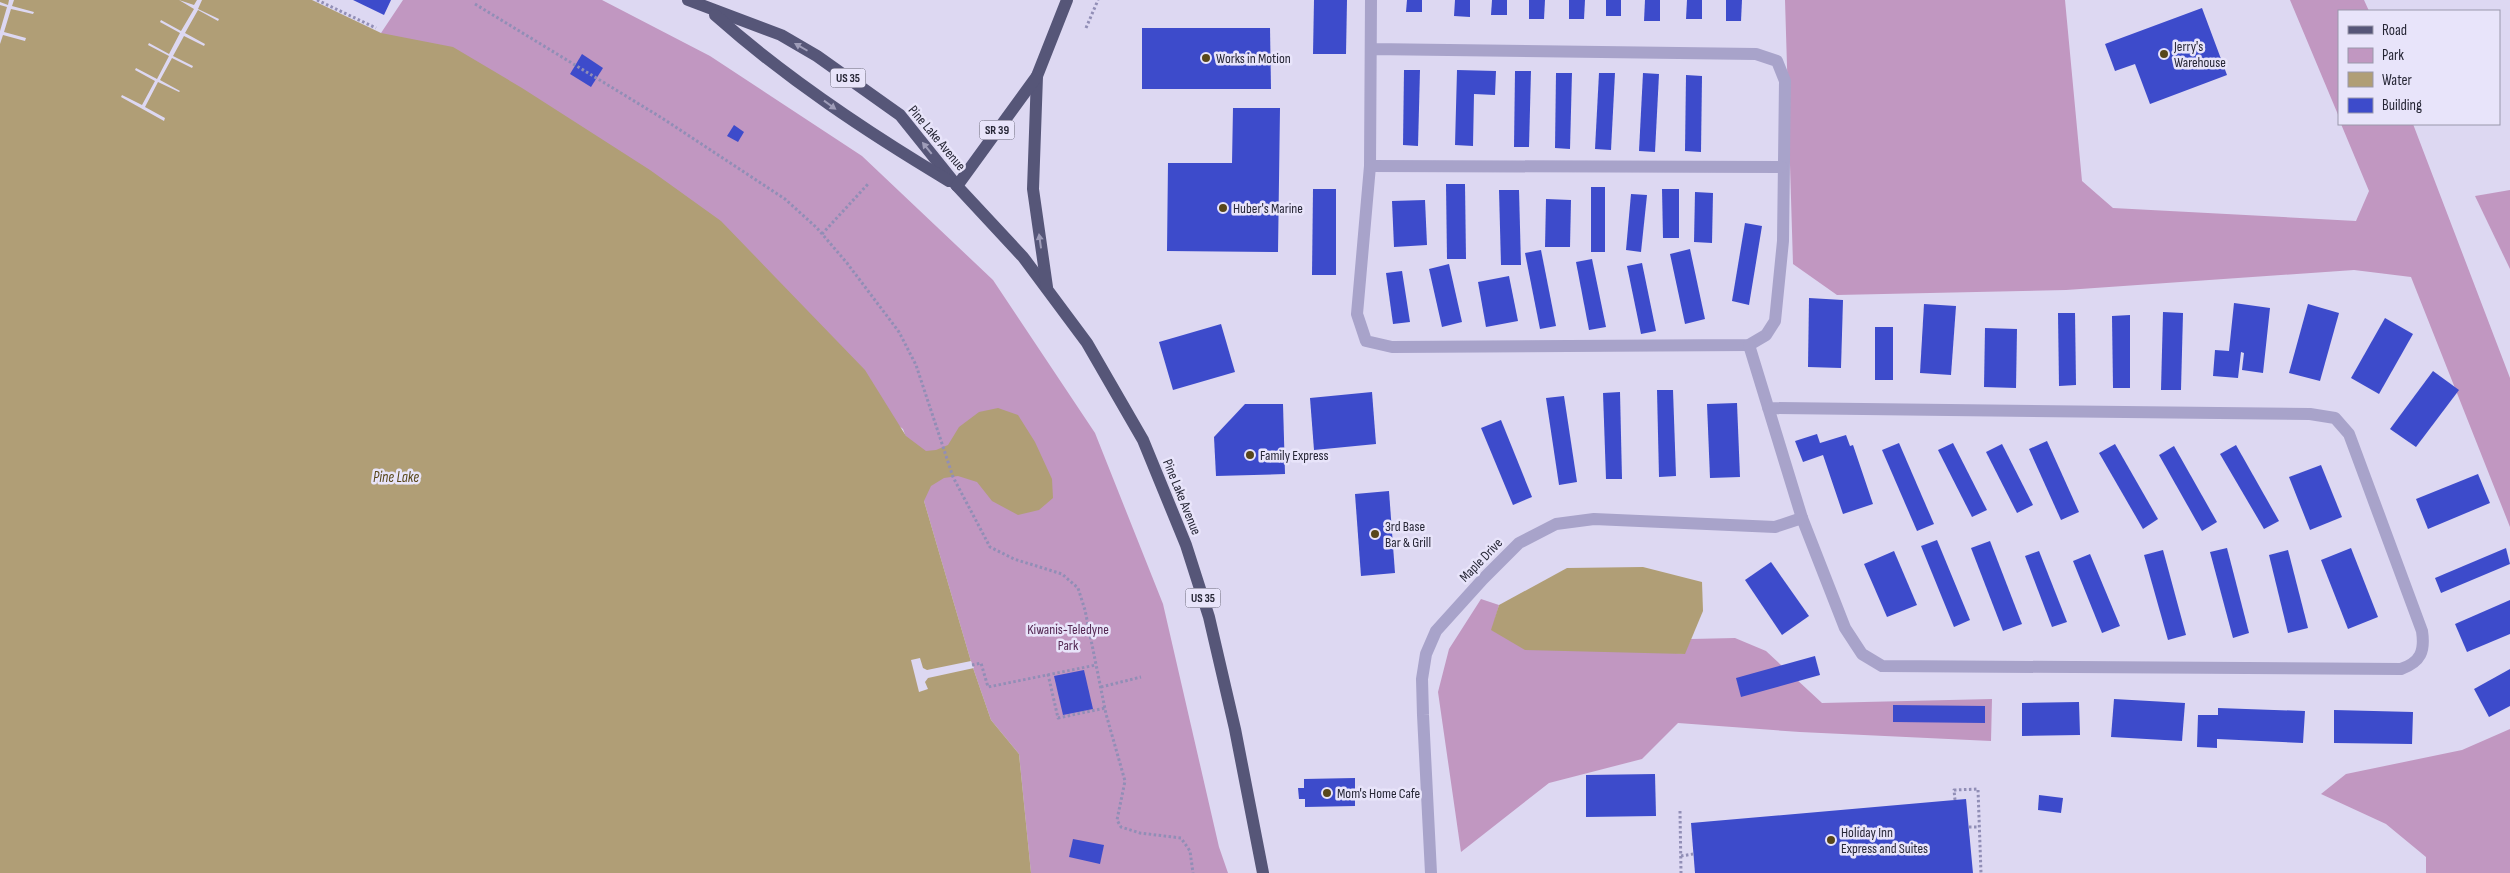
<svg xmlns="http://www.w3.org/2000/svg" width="2510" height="873" font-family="'Sofia Sans Condensed',sans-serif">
  <rect width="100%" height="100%" fill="#ddd8f2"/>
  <g fill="#c197c1">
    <path d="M403,0h199l108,56 152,100 131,124 102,153 68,171 56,243 9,26h-197l-12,-119 -28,-34 -19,-55 -48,-164 -6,-30 -15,-42 -522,-396z"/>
    <path d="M1785,0h280l17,181 31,27 243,13 13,-30 -28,-67h72l97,254v149l-99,-250 -57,-7 -288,20 -229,5 -44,-31z"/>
    <path d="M2290,0h74l5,11h-30v106z"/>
    <path d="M2510,190v79l-35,-73z"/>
    <path d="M1481,599l18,6 -7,25 192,24 7,-15 44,-1 31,13 56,52 170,-4 -1,42 -191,-9 -122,-9 -36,36 -93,24 -88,69 -23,-160 11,-43z"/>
    <path d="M2510,729v144h-84v-16l-40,-33 -65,-30 25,-20 116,-24z"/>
  </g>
  <g fill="#b09e76">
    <path d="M0,0h312l69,33 72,14 69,41 128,82 71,51 144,149 41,66 20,15 10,-1 12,-5 11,-18 20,-15 19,-4 20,7 17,27 17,37 1,19 -14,12 -21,5 -26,-14 -15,-19 -19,-6 -14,2 -13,8 -7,15 48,164 19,55 28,34 12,119h-1031z"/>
    <path d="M1643,567l59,15 1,29 -18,43 -160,-4 -34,-20 8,-25 68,-37z"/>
  </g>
  <g fill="#ddd8f2">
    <path d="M9,0h5l-2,6 22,6 -1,2 -22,-5 -7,23 22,6 -1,3 -22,-6 -3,9v-13l7,-24 -7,-2v-3l8,3z"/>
    <path d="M179,0l15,5 3,-5h5l-4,9 21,10 -1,2 -20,-11 -13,23 20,11 -1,2 -20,-10 -11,20 20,10 -1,2 -20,-10 -12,22 20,11 -1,1 -21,-10 -13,25 20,11 -1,3 -43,-24 1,-2 20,10 13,-24 -20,-11 1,-2 21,11 12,-23 -21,-11 1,-2 20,11 11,-21 -20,-11 1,-2 20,11 13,-22z"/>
    <path d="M920,658l3,10 4,2 44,-9 3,7 -46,10 -3,4 3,7 -9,3 -8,-32z"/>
  </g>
  <g fill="#3d4bcb">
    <path d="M353,0h38l-7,15z"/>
    <path d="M1314,0h33l-1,54h-33z"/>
    <path d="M1407,0h15v12h-16z"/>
    <path d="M1455,0h15v17l-16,-1z"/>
    <path d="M1492,0h15v15h-16z"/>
    <path d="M1529,0h16l-1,19h-15z"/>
    <path d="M1569,0h16l-1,19h-15z"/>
    <rect x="1606" y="0" width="15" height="16"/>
    <path d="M1645,0h15v21h-16z"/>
    <path d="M1687,0h15v19h-16z"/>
    <path d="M1726,0h16l-1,21h-15z"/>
    <path d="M2202,8l25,67 -77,29 -15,-40 -20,7 -10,-27z"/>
    <path d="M1142,28h128l1,61h-129z"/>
    <path d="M582,54l21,14 -12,19 -21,-13z"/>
    <path d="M1404,70h16l-2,76 -15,-1z"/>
    <path d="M1457,70l39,1 -1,24 -21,-1 -1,52 -18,-1z"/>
    <path d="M1515,71h16l-2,76h-15z"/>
    <path d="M1556,73h16l-2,76 -15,-1z"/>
    <path d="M1599,73h16l-4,77 -16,-1z"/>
    <path d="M1643,73l16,1 -4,78 -16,-1z"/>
    <path d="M1686,75l16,1 -1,76 -16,-1z"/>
    <path d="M1233,108h47l-2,144 -111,-1 1,-88h64z"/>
    <path d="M734,125l10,7 -6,10 -11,-6z"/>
    <path d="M1446,184h19l1,75h-19z"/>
    <rect x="1591" y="187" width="14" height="65"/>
    <path d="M1313,189h23v86h-24z"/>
    <path d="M1662,189h17v49h-16z"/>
    <path d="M1499,190h20l2,75h-20z"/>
    <path d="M1695,192l18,1 -1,50 -18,-1z"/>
    <path d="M1631,194l16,1 -6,57 -15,-2z"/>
    <path d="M1546,199l25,1 -1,47h-25z"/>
    <path d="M1425,200l2,45 -33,2 -2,-46z"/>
    <path d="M1745,223l17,3 -13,79 -17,-4z"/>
    <path d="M1690,249l15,70 -20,5 -15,-70z"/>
    <path d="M1541,250l15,76 -16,3 -15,-76z"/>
    <path d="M1592,259l14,68 -17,3 -13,-68z"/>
    <path d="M1642,263l14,68 -15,3 -14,-68z"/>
    <path d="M1449,264l13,58 -20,5 -13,-58z"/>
    <path d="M1402,271l8,51 -17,2 -7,-51z"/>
    <path d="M1509,276l9,45 -32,6 -8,-45z"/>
    <path d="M1809,298l34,2 -2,68 -33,-1z"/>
    <path d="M2234,303l36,5 -7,65 -21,-3 2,-17 -3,-1 -3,26 -25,-2 2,-26 14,1z"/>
    <path d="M1924,304l32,2 -5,69 -31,-2z"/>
    <path d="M2308,304l31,9 -19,68 -31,-8z"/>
    <path d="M2163,312l20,1 -2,77h-20z"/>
    <path d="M2058,313h17l1,72 -17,1z"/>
    <path d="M2130,315v73h-17l-1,-72z"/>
    <path d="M2385,318l28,16 -34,60 -28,-16z"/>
    <path d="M1221,324l14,48 -62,18 -14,-48z"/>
    <rect x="1875" y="327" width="18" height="53"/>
    <path d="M1985,328l32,1 -1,59 -32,-1z"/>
    <path d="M2433,371l26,19 -43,57 -26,-18z"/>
    <path d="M1657,390h16l3,86 -17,1z"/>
    <path d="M1372,392l4,52 -62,6 -4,-52z"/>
    <path d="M1620,392l2,87h-16l-3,-86z"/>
    <path d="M1564,396l13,86 -18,3 -13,-87z"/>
    <path d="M1737,403l3,74 -30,1 -3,-74z"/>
    <path d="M1245,404h38l2,70 -69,2 -2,-39z"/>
    <path d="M1501,420l31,77 -19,8 -32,-77z"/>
    <path d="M1817,434l3,9 26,-8 4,11 3,-1 20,59 -30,10 -20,-59 -20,7 -8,-21z"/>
    <path d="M2047,441l32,71 -18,8 -32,-71z"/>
    <path d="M1899,443l35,81 -17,7 -35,-81z"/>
    <path d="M1953,443l34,67 -15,7 -34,-67z"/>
    <path d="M2002,444l31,61 -16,8 -31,-61z"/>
    <path d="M2115,444l43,75 -15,10 -44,-76z"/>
    <path d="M2236,445l43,76 -15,8 -44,-75z"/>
    <path d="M2174,446l43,76 -15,9 -43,-76z"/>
    <path d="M2321,465l21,52 -32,13 -21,-53z"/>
    <path d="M2478,474l12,29 -62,26 -12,-30z"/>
    <path d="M1389,491l6,82 -34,3 -6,-82z"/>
    <path d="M1937,540l33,80 -16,7 -33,-81z"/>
    <path d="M1990,541l32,83 -19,7 -32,-83z"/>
    <path d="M2227,548l22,85 -16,5 -23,-86z"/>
    <path d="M2351,548l27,69 -30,12 -27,-69z"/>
    <path d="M2506,548l4,16 -69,29 -6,-15z"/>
    <path d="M2163,550l23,85 -18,5 -24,-85z"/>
    <path d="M2288,550l20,78 -20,5 -19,-78z"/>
    <path d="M1894,551l23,54 -30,12 -23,-53z"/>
    <path d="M2039,551l28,71 -15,5 -27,-71z"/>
    <path d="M2090,554l30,72 -18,7 -29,-72z"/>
    <path d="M1771,562l38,54 -27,19 -37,-55z"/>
    <path d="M2510,600v34l-43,18 -12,-28z"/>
    <path d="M1815,656l5,19 -79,22 -5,-19z"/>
    <path d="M2510,669v37l-21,11 -15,-28z"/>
    <path d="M1084,670l9,39 -30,6 -9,-39z"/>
    <path d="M2114,699l71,4 -3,38 -71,-4z"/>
    <path d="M2079,702l1,33 -58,1v-33z"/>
    <path d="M1893,705l92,1v17l-92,-1z"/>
    <path d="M2218,708l87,3 -2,32 -86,-4v9l-20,-1 1,-32h20z"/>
    <path d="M2334,710l79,2 -1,32 -78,-1z"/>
    <path d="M1655,774l1,42 -70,1v-42z"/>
    <path d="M1355,778v28l-50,1v-8h-6l-1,-11h6v-9z"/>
    <path d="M2039,795l24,3 -2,15 -23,-3z"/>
    <path d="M1966,799l7,74h-278l-4,-50z"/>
    <path d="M1073,839l31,6 -4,19 -31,-7z"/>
  </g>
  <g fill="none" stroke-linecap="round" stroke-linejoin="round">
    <g stroke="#918eb6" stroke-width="3" stroke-dasharray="2.5 2.5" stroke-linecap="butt">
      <path d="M317,0l59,28"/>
      <path d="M475,4l187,114 123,81 32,29 30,35 52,69 17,33 37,112 37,70 24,12 48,15 16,14 7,22 21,104 19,67 -8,39 4,7 19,6 41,5 9,13 3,22"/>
      <path d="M1086,28l12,-28"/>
      <path d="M822,234l46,-50"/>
      <path d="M972,665l9,-2 7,24 108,-22"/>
      <path d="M1048,674l10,44 47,-10"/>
      <path d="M1101,687l40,-10"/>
      <path d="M1955,800l-1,-10 24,-1 3,84"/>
      <path d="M1680,811l1,62"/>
      <path d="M1969,827h10"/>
      <path d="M1681,856l12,-2"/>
    </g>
    <g stroke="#a8a3ca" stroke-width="12">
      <path d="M1371,49l385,5 21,7 8,20 -2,160 -8,80 -9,14 -17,10 -357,2 -26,-6 -9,-27 13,-148 1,-166"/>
      <path d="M1370,166l412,1"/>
      <path d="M1749,345l53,173 43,110 17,26 20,12 519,3c20,-7 24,-18 21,-38l-73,-197 -14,-16 -25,-4 -542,-6"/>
      <path d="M1431,873l-8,-158 -1,-36 4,-25 10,-23 47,-52 36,-36 37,-19 38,-5 181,8 27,-9"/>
    </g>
    <g stroke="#565678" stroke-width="12">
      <path d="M688,0l93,35 36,21 83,59 57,71 66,71 64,86 56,97 43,105 23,72 26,112 28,144"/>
      <path d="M715,15c72,64 152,117 234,166"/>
      <path d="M1037,76l-4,113 14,98"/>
      <path d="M957,186l80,-110 30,-76"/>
    </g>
  </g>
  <defs><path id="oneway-solid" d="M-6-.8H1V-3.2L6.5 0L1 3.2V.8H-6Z" transform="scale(1.25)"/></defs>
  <g fill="#9f9db9">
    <use href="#oneway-solid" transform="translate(801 47) rotate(-150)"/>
    <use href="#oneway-solid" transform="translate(830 105) rotate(36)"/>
    <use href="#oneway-solid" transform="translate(927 148) rotate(-129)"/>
    <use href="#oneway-solid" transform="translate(1040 241) rotate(-98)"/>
  </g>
  <g fill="#58471a" stroke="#e8e4fa" stroke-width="2">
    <circle cx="2164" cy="54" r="5"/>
    <circle cx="1206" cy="58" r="5"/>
    <circle cx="1223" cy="208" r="5"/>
    <circle cx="1250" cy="455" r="5"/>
    <circle cx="1375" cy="534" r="5"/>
    <circle cx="1327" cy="793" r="5"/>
    <circle cx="1831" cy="840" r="5"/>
  </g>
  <g text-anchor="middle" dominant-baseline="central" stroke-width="5" stroke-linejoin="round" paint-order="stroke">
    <g fill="#e8e4fa" stroke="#605f70" stroke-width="1">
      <rect x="830.5" y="68.5" width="35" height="19" rx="4"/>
      <rect x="979.5" y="120.5" width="35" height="19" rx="4"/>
      <rect x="1185.5" y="588.5" width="35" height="19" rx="4"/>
    </g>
    <g font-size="12" font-weight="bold" fill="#262635">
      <text x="848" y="78">US 35</text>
      <text x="997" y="130">SR 39</text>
      <text x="1203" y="598">US 35</text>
    </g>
    <g font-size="14" fill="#262635" stroke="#e8e4fa" text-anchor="start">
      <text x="2174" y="46">Jerry's<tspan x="2174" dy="16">Warehouse</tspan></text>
      <text x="1216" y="58">Works in Motion</text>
      <text x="1233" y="208">Huber's Marine</text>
      <text x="1260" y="455">Family Express</text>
      <text x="1385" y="526">3rd Base<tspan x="1385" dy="16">Bar &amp; Grill</tspan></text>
      <text x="1337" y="793">Mom's Home Cafe</text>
      <text x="1841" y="832">Holiday Inn<tspan x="1841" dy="16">Express and Suites</tspan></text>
    </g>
    <g font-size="14" fill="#262635" stroke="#e8e4fa">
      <text transform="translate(937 138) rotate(50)">Pine Lake Avenue</text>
      <text transform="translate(1182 497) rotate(68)">Pine Lake Avenue</text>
      <text transform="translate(1481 560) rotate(-46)">Maple Drive</text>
    </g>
    <g font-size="14" fill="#542853" stroke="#e8e4fa">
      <text x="1068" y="629">Kiwanis-Teledyne<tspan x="1068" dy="16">Park</tspan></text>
    </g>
    <g font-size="15" font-style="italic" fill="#58471a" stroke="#e8e4fa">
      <text x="396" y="477">Pine Lake</text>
    </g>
  </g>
  <rect x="2338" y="10" width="162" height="115" fill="#e8e4fa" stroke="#9a98ab"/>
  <rect x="2348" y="26" width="25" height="8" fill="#565678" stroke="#9a98ab"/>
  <text x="2382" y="35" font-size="15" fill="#262635">Road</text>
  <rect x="2348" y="48" width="25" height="15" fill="#c197c1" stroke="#9a98ab"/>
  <text x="2382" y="60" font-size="15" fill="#262635">Park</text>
  <rect x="2348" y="72" width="25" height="15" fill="#b09e76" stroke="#9a98ab"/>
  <text x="2382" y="85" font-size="15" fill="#262635">Water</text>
  <rect x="2348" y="98" width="25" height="15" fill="#3d4bcb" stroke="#9a98ab"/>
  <text x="2382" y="110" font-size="15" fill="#262635">Building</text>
</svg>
